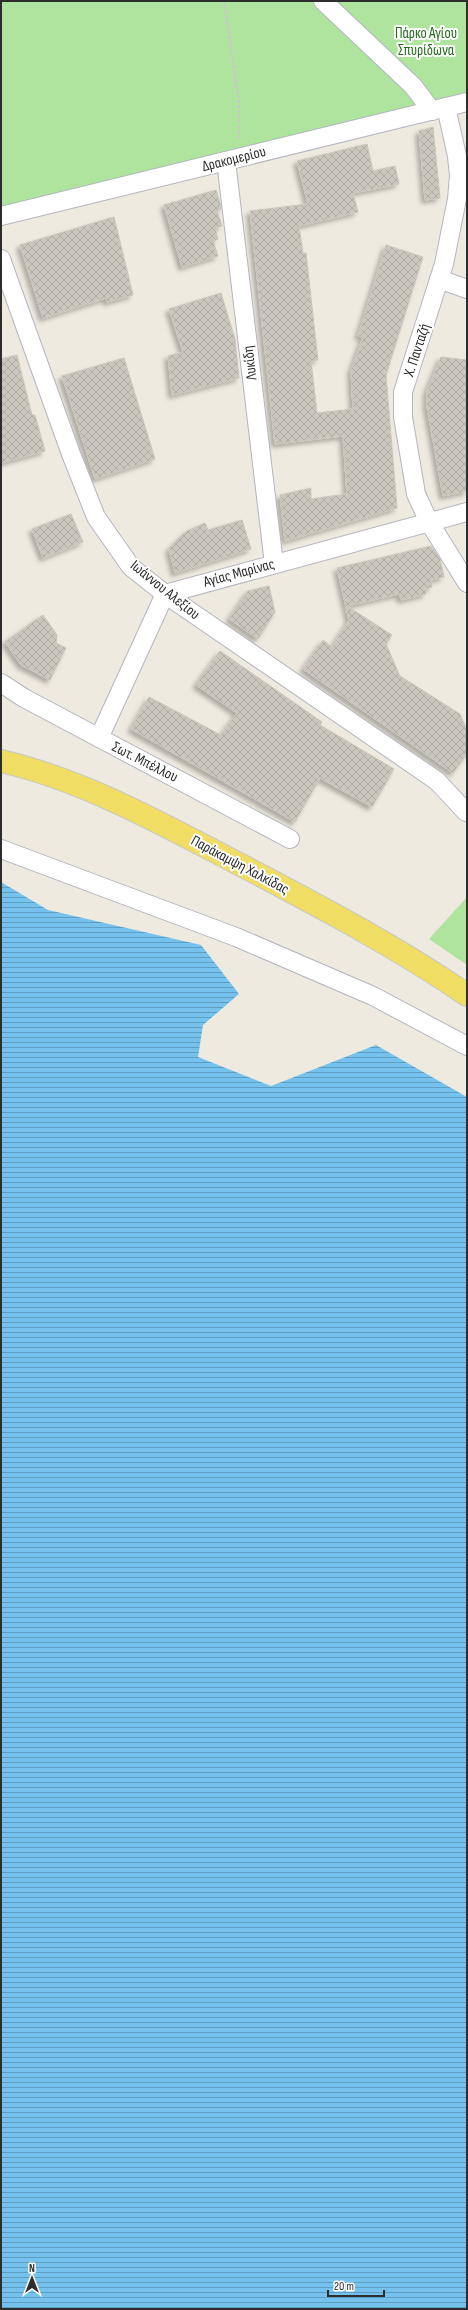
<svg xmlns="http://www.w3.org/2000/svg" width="468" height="2310" font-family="'Sofia Sans Condensed',sans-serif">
  <defs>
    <pattern id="water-rules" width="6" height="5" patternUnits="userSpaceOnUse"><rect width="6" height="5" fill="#75c2ee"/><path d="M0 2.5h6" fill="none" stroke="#609ec1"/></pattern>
    <pattern id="building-cross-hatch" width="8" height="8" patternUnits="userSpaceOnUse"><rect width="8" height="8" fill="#cac8be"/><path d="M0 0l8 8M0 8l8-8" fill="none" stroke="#aeaca4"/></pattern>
    <filter id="shadow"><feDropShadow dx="-3.5" dy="3.5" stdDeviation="2" flood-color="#0004"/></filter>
  </defs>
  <rect width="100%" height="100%" fill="#eeeae0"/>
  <g fill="#afe49e">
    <path d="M1,1h466v101l-466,114z"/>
    <path d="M467,897v68l-38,-26z"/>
  </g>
  <path fill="url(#water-rules)" d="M1,882l47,28 153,35 38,49 -36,31 -5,32 73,29 105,-41 91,52v1212h-466z"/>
  <g fill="url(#building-cross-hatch)" stroke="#cac6ba" filter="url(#shadow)">
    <path d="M433,127l7,71 -15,2 -6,-69z"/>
    <path d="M367,144l6,27 22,-5 4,18 -46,9 5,19 -59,14 4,27h3l12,107 -7,1 6,52 36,-4 -2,-38 12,-34 -5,-1 28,-91 37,12 -37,118 11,133 -112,33 -5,-46 31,-7v11l36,-5 -4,-58 -68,8 -25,-233 58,-7 -11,-43z"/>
    <path d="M216,190l5,16v3l-4,2 5,15 -7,2 3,11 -5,2 5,15 -36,11 -18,-62z"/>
    <path d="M114,217l19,78 -26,7 -1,-4 -63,20 -23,-73z"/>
    <path d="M221,293l14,46 4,39 -67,17 -4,-39 15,-4 -14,-43z"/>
    <path d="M17,355l15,60h3l10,36 -44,12v-104z"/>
    <path d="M441,357l26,3v131l-24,5 -16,-89v-16z"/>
    <path d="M124,358l31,101 -60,20 -33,-103z"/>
    <path d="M71,514l12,28 -40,16 -11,-29z"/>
    <path d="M242,520l9,29 -76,24 -6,-24 18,-18 18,-8 3,7z"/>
    <path d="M431,546l9,13 4,18 -13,3 1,7 -7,2 1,5 -25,6 -2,-6 -52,12 45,29 -6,9 14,32 60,38 7,16v24l-14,19 -150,-104 20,-29 9,7 17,-27 -12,-52z"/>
    <path d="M269,586l6,26 -17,27 -29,-20 19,-28z"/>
    <path d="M43,615l14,20 -1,8 10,5 -16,32 -29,-15 -16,-23z"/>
    <path d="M220,651l102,71 -2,3 74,44 -22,38 -52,-29 -25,44 -164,-93 18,-32 72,38 16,-22 -41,-28z"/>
  </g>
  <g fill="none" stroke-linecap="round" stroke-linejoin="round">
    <defs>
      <g id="street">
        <path d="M323,1l90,85 19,25"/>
        <path d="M446,107l11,49 2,20 -2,23 -13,65 -41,128v25l13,77 13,28 38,61"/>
        <path d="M226,161l48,403"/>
        <path d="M1,216l466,-114"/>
        <path d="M1,259l70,195 25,63 35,50 34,27 272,187 29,31"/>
        <path d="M439,279l28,10"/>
        <path d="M1,683l23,15 266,141"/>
        <path d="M99,738l66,-144 302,-82"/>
        <path d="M1,849l235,88 137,59 94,50"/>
      </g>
      <path id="primary" d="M1,761c85,20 161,63 238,103 78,41 155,81 228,131"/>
    </defs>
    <use href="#street" stroke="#b3b5c0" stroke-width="20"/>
    <use href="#primary" stroke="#c8c8c8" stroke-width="24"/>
    <path stroke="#c8c8c8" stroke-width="2.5" stroke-dasharray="3 2" stroke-linecap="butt" d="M224,1l15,101v38"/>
    <use href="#street" stroke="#fff" stroke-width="18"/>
    <use href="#primary" stroke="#f0dd64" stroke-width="22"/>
  </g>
  <g text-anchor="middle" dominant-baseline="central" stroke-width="4" stroke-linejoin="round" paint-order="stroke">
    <g font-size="15" fill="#246c1c" stroke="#fff">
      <text x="426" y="33">Πάρκο Αγίου<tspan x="426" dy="17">Σπυρίδωνα</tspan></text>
    </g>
    <g font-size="15" fill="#2d2d2d" stroke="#fff">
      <text transform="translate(234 159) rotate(-14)">Δρακομερίου</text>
      <text transform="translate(417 350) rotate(-72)">Χ. Πανταζή</text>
      <text transform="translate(250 363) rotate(-97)">Λυκίδη</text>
      <text transform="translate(239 573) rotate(-15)">Αγίας Μαρίνας</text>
      <text transform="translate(165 590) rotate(39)">Ιωάννου Αλεξίου</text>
      <text transform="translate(145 762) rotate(27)">Σωτ. Μπέλλου</text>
      <text transform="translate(240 865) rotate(28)">Παράκαμψη Χαλκίδας</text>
    </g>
  </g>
  <rect width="468" height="2310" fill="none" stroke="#2d2d2d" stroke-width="4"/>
  <g transform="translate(32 2278)" stroke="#ffffff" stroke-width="3" paint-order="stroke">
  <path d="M0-3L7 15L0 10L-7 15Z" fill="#2d2d2d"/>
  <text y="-6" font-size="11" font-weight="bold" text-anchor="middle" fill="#2d2d2d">N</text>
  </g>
  <path d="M328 2290v6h56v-6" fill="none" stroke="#2d2d2d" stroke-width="2"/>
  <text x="334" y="2290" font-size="12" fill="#2d2d2d" stroke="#ffffff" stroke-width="3" paint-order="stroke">20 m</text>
</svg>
